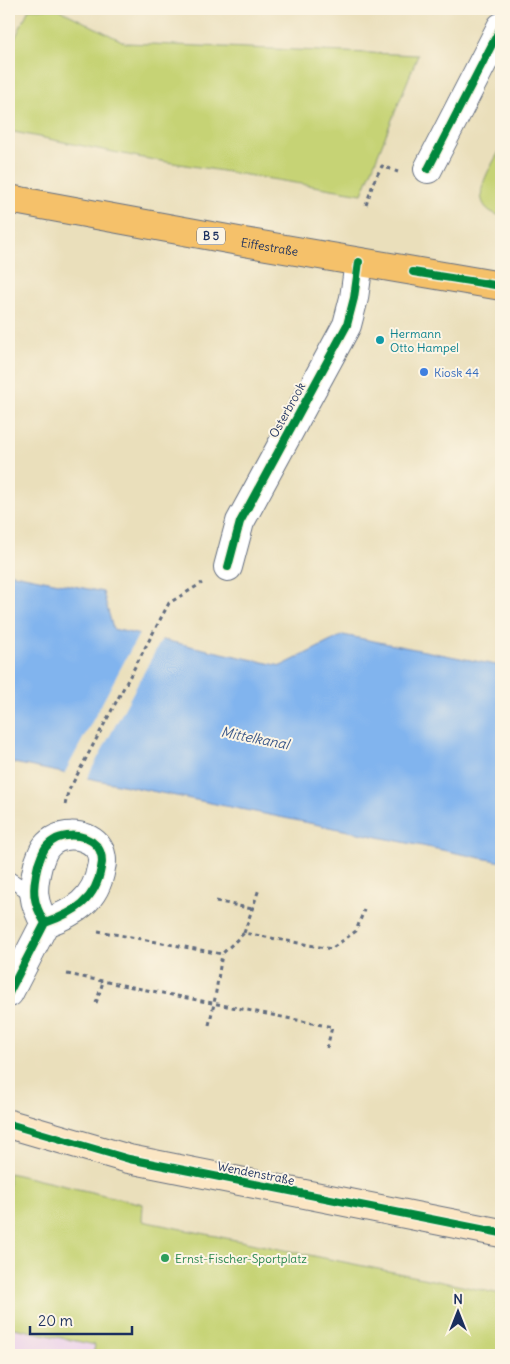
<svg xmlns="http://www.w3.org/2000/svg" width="510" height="1364" font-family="Delius,sans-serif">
  <rect width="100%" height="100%" fill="#fcf5e5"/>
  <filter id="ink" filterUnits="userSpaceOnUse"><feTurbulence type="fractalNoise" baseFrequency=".02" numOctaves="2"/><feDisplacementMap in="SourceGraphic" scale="10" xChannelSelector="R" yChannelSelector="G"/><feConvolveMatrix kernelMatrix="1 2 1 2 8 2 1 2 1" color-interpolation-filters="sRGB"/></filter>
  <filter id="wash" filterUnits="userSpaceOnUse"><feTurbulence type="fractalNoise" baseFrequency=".0096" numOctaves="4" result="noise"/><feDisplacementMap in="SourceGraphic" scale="20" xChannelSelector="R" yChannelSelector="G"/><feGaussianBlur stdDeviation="1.12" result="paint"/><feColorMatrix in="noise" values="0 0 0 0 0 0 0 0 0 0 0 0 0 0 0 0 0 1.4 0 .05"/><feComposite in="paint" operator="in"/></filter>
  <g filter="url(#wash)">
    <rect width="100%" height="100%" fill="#eadfbb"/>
    <path fill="#ebd1eb" d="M9,1327l86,18 -2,10h-84z"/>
    <g fill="#c6d375" stroke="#70816a">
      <path d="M29,9h29l68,34 292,12 -56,139 -219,-36 -134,-27v-80z"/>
      <path d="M501,148v68c-38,-11 -11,-47 0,-68z"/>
      <path d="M9,1173l134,31 -1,17 359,73v61h-408l2,-10 -86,-18z"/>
    </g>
    <path fill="#81b4ee" stroke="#4e72a6" d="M9,573l94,19 10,37 168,37 62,-31 158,31v196l-492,-100z"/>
    <path fill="#eadfbb" d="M140,632l23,5 -77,143 -23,-4z"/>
  </g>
  <g filter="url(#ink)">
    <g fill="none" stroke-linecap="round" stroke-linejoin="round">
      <defs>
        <path id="lane" d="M9,879l25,16"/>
        <g id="street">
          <path d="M428,169l73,-142"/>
          <path d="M228,567l12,-45 107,-197 7,-27 5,-36"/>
          <path d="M9,993l36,-70c29,-10 51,-23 56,-55 2,-7 1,-16 -4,-22 -13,-14 -39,-14 -51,1 -4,5 -6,13 -8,18 -6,24 -6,37 7,58"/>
        </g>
        <path id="secondary" d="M9,1124l120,35 372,74"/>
        <g id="primary">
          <path id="s1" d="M9,199l235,43 257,44"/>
        </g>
      </defs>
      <use href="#lane" stroke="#636d7f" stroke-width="16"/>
      <use href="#street" stroke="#636d7f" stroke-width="30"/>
      <use href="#secondary" stroke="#636d7f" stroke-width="30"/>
      <use href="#primary" stroke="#636d7f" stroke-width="30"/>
      <g stroke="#636d7f" stroke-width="3" stroke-dasharray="4 4" stroke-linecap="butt">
        <path d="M366,205l8,-24 8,-15 16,6"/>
        <path d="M65,805l3,-13 101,-189 33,-20"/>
        <path d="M216,901l36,8"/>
        <path d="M98,931l124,23 22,-21 87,16 25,-18 8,-21"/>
        <path d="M244,933l15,-44"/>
        <path d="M67,974l265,53 -5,21"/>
        <path d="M96,1003l7,-21"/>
        <path d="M209,1025l5,-21 8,-50"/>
      </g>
      <use href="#lane" stroke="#fff" stroke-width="14"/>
      <use href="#street" stroke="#fff" stroke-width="28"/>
      <use href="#secondary" stroke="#fbe6c4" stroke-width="28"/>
      <use href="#primary" stroke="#f5c16b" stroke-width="28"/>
      <defs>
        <g id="cycleway">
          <path d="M428,169l73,-142"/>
          <path d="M413,272l88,14"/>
          <path d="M228,567l12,-45 107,-197 7,-27 5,-36"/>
          <path d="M9,993l36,-70c29,-10 51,-23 56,-55 2,-7 1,-16 -4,-22 -13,-14 -39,-14 -51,1 -4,5 -6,13 -8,18 -6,24 -6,37 7,58"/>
          <path d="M9,1124l120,35 372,74"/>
        </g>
      </defs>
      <use href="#cycleway" stroke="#fcf5e5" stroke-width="11"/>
      <use href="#cycleway" stroke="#00873e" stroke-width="8"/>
    </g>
  </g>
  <circle fill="#0f9aa8" stroke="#fcf5e5" stroke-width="2" cx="380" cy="340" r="5"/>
  <circle fill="#3f7fe0" stroke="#fcf5e5" stroke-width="2" cx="424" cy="372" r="5"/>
  <circle fill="#2e9e5b" stroke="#fcf5e5" stroke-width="2" cx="165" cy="1258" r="5"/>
  <g text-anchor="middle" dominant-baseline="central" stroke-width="4" stroke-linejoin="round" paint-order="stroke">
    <rect fill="#fcf5e5" stroke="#5e6a86" stroke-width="1" x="197" y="227.5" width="28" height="17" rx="4"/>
    <g font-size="11" font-weight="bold" fill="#1b2f5e">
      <text x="211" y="236">B 5</text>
    </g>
    <g font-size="12" fill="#1b2f5e" stroke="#fcf5e5">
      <text stroke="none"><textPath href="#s1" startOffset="265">Eiffestraße</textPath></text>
      <text transform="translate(287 410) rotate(-61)">Osterbrook</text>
      <text transform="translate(256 1173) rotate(11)">Wendenstraße</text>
    </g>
    <g font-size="12" fill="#0d838f" stroke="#fcf5e5" text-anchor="start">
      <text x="390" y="333">Hermann<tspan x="390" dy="14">Otto Hampel</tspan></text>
    </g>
    <g font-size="12" fill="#366cbe" stroke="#fcf5e5" text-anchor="start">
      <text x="434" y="372">Kiosk 44</text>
    </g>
    <g font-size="12" fill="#27864d" stroke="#fcf5e5" text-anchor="start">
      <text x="175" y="1258">Ernst-Fischer-Sportplatz</text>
    </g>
    <g font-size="14" font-style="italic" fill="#3a5789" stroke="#fcf5e5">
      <text transform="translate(255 738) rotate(11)">Mittelkanal</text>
    </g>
  </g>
  <rect width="510" height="1364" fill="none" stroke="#fcf5e5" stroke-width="30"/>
  <g transform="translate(458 1312)" stroke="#fcf5e5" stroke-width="4" paint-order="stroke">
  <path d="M0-4L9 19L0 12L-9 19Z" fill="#1b2f5e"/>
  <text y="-8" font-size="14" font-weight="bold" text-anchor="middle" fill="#1b2f5e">N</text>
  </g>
  <path d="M30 1326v8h102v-8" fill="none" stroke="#1b2f5e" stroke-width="2.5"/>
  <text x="38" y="1326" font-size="15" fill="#1b2f5e" stroke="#fcf5e5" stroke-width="4" paint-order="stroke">20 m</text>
</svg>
